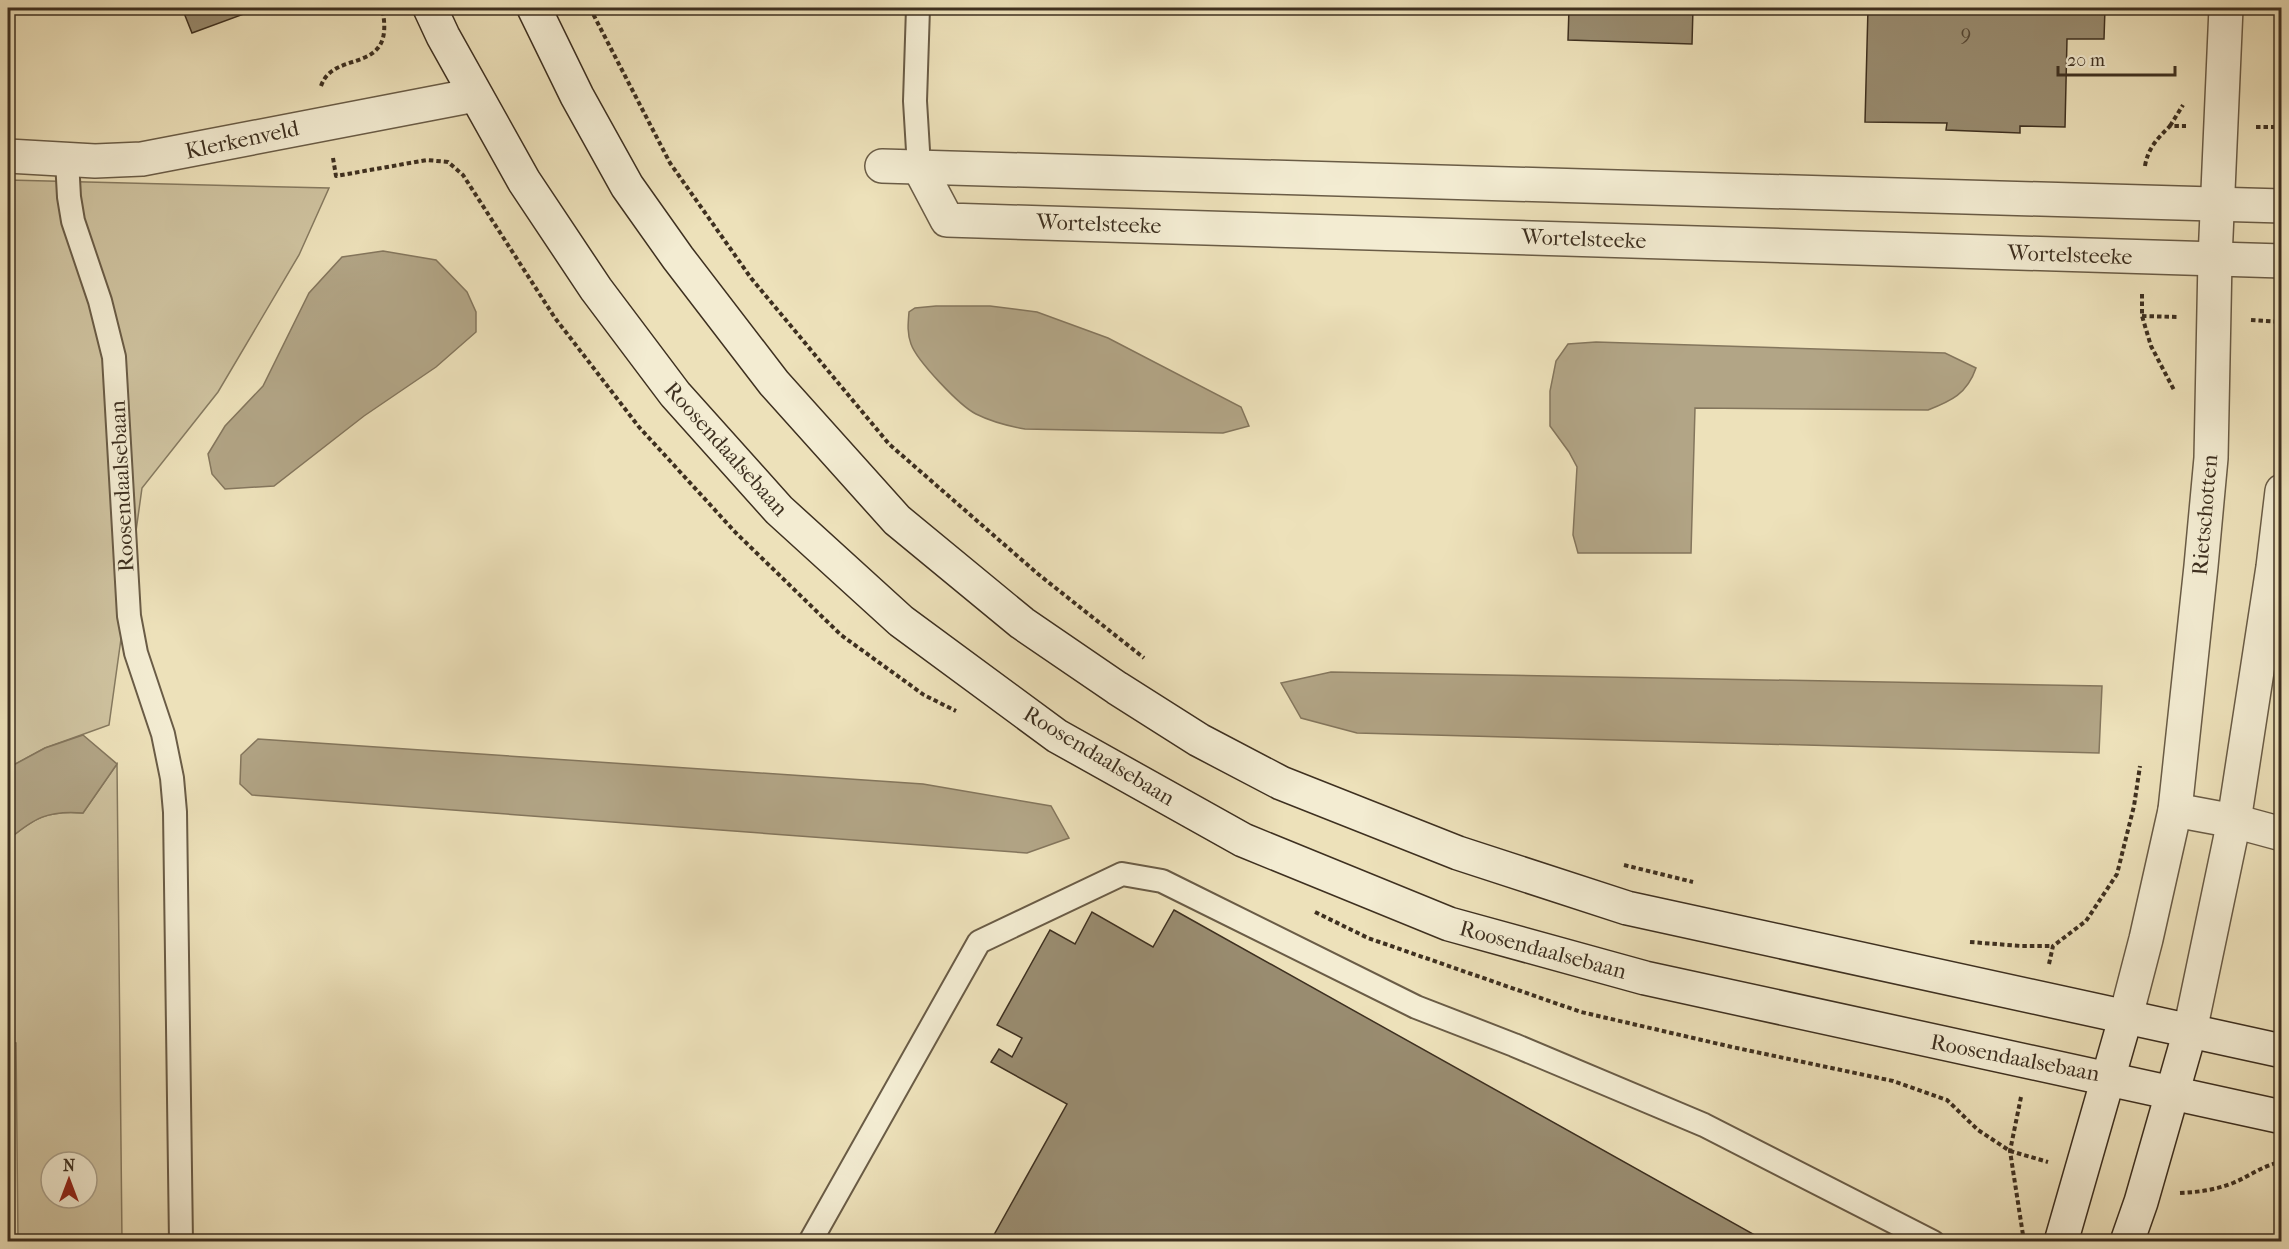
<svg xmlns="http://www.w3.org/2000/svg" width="2289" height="1249" font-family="'IM FELL French Canon',serif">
  <rect width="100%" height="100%" fill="#ede1ba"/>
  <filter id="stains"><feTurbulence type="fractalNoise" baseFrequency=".00333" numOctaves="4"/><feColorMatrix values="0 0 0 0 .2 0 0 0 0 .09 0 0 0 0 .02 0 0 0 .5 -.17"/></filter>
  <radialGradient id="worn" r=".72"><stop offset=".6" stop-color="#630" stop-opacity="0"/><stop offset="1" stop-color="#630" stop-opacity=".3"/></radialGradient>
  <g fill="#cfc3a0" stroke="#867a60" stroke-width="1.5" fill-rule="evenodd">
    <path d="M8,180l321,8 -30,67 -81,137 -76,96 -33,237 -64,23 -37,20z"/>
    <path d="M117,764l5,477h-104l-2,-198 -8,-1v-202c26,-22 40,-30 75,-27zM51,1162h36v36h-36z"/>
  </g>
  <g fill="#b2a586" stroke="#84765d" stroke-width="1.5">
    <path d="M383,251l53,9 31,32 9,20v20l-40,35 -72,49 -90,70 -49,3 -13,-15 -4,-20 17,-28 38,-40 46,-93 33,-36z"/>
    <path d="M936,306h54l47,6 71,26 133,69 8,19 -26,7 -198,-4c-17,-3 -33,-7 -49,-15 -16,-8 -59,-53 -65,-70 -4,-11 -3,-20 -2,-32l6,-4z"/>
    <path d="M1596,342l349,11 31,15c-9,26 -25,33 -48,42l-233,-2 -4,145h-113l-5,-18 4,-68 -8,-15 -19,-26v-35l6,-30 12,-17z"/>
    <path d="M1331,672l771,14 -3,67 -742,-20 -56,-15 -20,-35z"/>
    <path d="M83,735l34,29 -34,49c-35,-3 -49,5 -75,27v-72l37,-20z"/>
    <path d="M258,739l665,45 128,22 18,32 -42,15 -775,-58 -12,-11 1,-29z"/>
  </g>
  <g fill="#998c70" stroke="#3e3020" stroke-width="1.5">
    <path d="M182,8h78l-68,25z"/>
    <path d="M1569,8h124l-1,36 -124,-4z"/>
    <path d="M1868,8h237l-1,31h-37l-2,88 -45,-1v7l-74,-3 1,-7 -82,-1z"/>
    <path d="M1174,910l588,329 -1,3h-771l77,-138 -76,-42 8,-13 13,8 10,-19 -25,-13 53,-95 25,14 17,-32 61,35z"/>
  </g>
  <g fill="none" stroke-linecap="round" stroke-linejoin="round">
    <defs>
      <g id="lane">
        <path d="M918,8l-3,93 4,66"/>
        <path d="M67,160l2,37 4,24 27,80 14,56 15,259 7,37 27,81 9,44 3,34 6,430"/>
        <path d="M810,1242l169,-300 143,-68 40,7 254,126 98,38 190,80 229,117"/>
      </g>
      <g id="street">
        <path d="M8,156l87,5 47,-2 333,-64"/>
        <path d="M882,166l1400,40"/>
        <path d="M919,167l28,53 1335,41"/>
        <path d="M2175,810l59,11 48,13"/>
        <path d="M2126,1016l20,-77 29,-129 26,-244 10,-108 4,-199 11,-251"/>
        <path d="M2190,1031l44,-210 39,-254 9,-76"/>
      </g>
      <g id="secondary">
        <path d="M430,8l13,28 81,145 72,108 79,105 104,116 122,111 156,115 186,104 206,84 196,54 637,139"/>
        <path d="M534,8l43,88 50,90 51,72 96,125 123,137 125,103 95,65 82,52 82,43 177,70 169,55 655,143"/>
        <path d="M2061,1242l65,-226"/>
        <path d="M2127,1242l14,-40 49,-171"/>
      </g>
    </defs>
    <use href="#lane" stroke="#6a5c46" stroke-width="26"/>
    <use href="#street" stroke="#6a5c46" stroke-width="36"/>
    <use href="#secondary" stroke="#3e3020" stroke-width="36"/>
    <g stroke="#3e3020" stroke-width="4" stroke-dasharray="4.5 3" stroke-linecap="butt">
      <path d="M590,8l80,155 81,115 138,166 149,130 106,84"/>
      <path d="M321,86c13,-38 76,-9 61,-78"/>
      <path d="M2170,126l13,-21"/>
      <path d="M2256,127h26"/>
      <path d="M333,158l3,18 91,-16 21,2 15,13 92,143 84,109 97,106 105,102 83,60 32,16"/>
      <path d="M2145,166c3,-18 12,-27 25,-40h16"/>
      <path d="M2142,294v22l9,30 23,44"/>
      <path d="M2142,316l36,1"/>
      <path d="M2251,320l31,2"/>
      <path d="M1624,865l69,17"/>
      <path d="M1315,912l53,26 213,74 151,35 161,34 54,19 31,30 32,21 38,11"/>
      <path d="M1970,942l51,4h32"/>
      <path d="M2049,964l4,-18 33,-25 31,-47 17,-68 6,-40"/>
      <path d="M2021,1097l-11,54 13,84"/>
      <path d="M2180,1193c19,-1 35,-3 53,-10 17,-7 30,-18 49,-21"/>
    </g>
    <use href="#lane" stroke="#f3ecd2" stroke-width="22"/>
    <use href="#street" stroke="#f3ecd2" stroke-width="33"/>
    <use href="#secondary" stroke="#f3ecd2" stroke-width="33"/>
  </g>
  <g text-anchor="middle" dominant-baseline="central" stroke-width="5" stroke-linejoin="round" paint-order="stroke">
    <g font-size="20" fill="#554734">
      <text x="1966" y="33">9</text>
    </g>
    <g font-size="22" fill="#3e3020" stroke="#f3ecd2">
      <text transform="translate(242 140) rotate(-12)">Klerkenveld</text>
      <text transform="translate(1099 224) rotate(2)">Wortelsteeke</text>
      <text transform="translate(1584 239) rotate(2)">Wortelsteeke</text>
      <text transform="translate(2070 255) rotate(2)">Wortelsteeke</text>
      <text transform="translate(726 449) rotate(48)">Roosendaalsebaan</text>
      <text transform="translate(122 486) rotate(-93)">Roosendaalsebaan</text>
      <text transform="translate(2205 515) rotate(-85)">Rietschotten</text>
      <text transform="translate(1099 756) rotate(31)">Roosendaalsebaan</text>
      <text transform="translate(1543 950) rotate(15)">Roosendaalsebaan</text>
      <text transform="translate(2015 1058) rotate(11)">Roosendaalsebaan</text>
    </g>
  </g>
  <rect width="2289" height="1249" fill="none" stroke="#ede1ba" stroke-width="30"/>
  <rect x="9" y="9" width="2271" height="1231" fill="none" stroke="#3e3020" stroke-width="3"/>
  <rect x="15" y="15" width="2259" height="1219" fill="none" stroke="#3e3020" stroke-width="1.5"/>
  <g transform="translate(69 1180)"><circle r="28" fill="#f3ecd2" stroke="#aba18b" stroke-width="1.5"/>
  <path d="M0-4.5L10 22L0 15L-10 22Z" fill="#8f2418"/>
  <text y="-9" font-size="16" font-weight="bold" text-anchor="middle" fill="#3e3020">N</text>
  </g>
  <path d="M2058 66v9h117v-9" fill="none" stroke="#3e3020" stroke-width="3"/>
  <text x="2067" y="66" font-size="18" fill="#3e3020" stroke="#f3ecd2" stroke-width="4.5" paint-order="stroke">20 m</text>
  <rect width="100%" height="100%" filter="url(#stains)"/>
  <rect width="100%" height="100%" fill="url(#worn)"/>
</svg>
